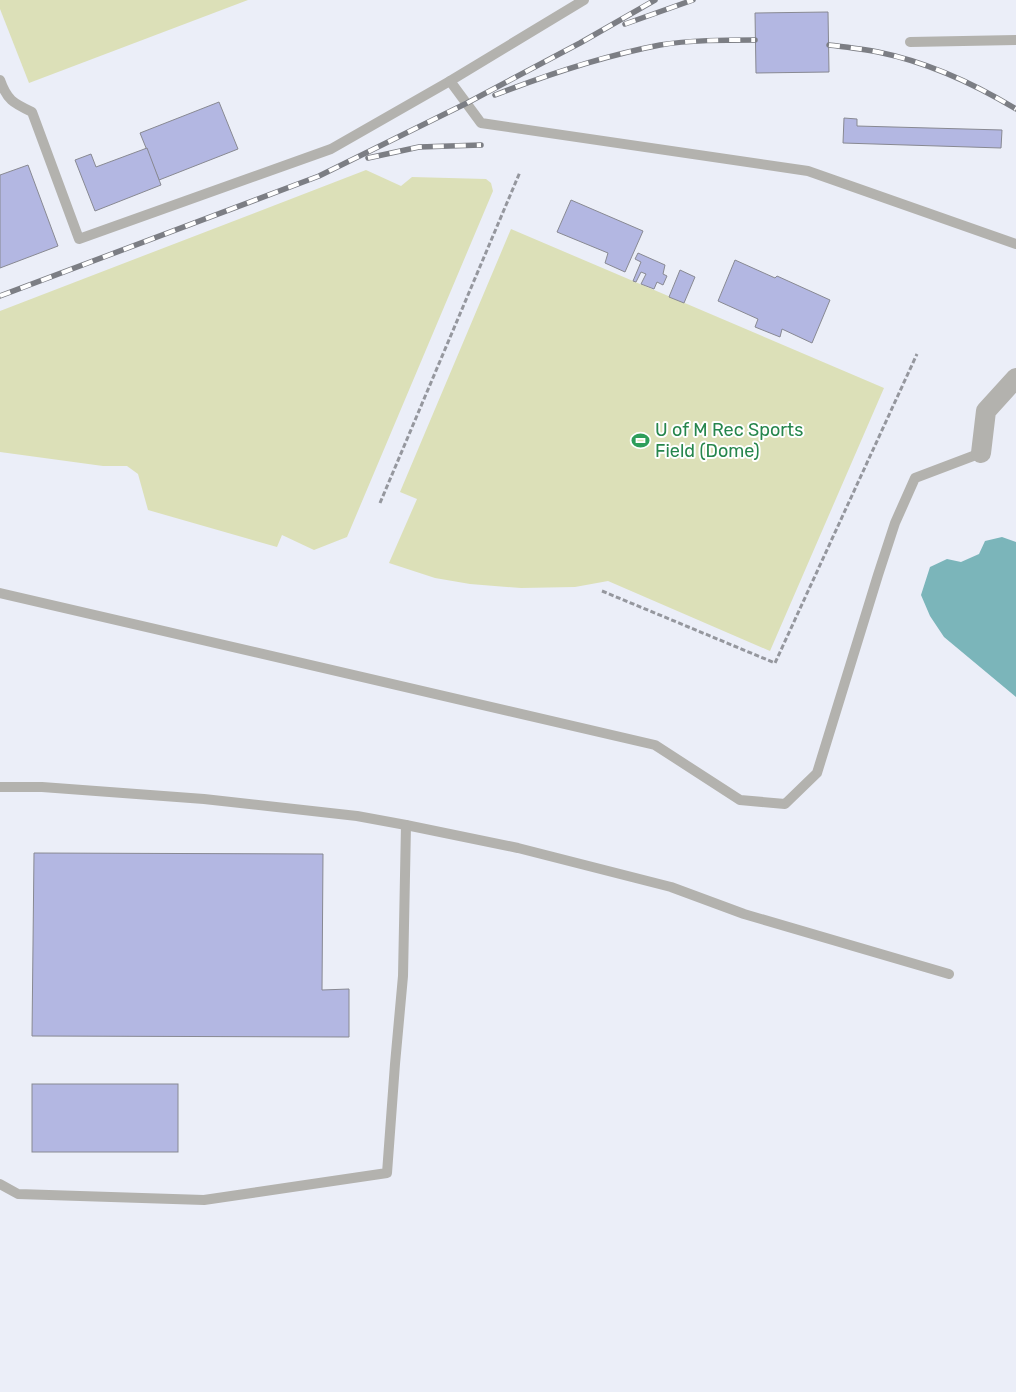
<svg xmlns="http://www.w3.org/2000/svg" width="1016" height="1392" font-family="Rubik,sans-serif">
  <rect width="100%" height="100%" fill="#ebeef8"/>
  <g fill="#dce0b8">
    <path d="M0,0h248l-219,83 -29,-74z"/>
    <path d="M366,170l35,16 11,-9 74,2 5,4 2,8 -146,346 -33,13 -32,-15 -5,12 -129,-37 -10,-36 -11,-8h-24l-103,-14v-141z"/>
    <path d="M511,229l373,159 -114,263 -162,-70 -33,6 -54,1 -51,-4 -35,-6 -46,-15 28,-64 -17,-7z"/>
  </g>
  <path fill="#7bb5ba" d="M1002,537l14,5v155l-72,-60 -14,-21 -9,-21 9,-28 17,-8 14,3 18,-8 6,-13z"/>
  <g fill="#b3b7e2" stroke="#888992">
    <path d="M828,12l1,60 -73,1 -1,-60z"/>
    <path d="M219,102l19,47 -79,31 -19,-47z"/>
    <path d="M844,118l13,1v7l145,4 -1,18 -158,-5z"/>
    <path d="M147,148l14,37 -66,26 -20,-51 16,-6 5,13z"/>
    <path d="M28,165l30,81 -58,22v-93z"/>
    <path d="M571,200l72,31 -18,41 -20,-9 3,-10 -51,-21z"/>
    <path d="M638,253l27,12 -2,9 4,2 -4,9 -6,-3 -3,7 -13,-5 5,-10 -5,-2 -5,10 -3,-1 8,-19 -6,-3z"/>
    <path d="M735,260l40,18 2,-2 53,24 -18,43 -30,-14 -2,8 -25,-10 3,-8 -40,-18z"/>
    <path d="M680,270l15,7 -11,26 -15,-6z"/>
    <path d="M34,853l289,1 -1,136 27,-1v48l-317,-1z"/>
    <rect x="32" y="1084" width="146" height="68"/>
  </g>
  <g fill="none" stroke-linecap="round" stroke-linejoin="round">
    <g stroke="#95979e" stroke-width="3" stroke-dasharray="5 2.5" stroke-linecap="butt">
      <path d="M380,503l140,-331"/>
      <path d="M602,591l173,72 142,-309"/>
    </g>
    <g stroke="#b3b2ae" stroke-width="10">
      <path d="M910,42l106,-2"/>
      <path d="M0,80c7,20 13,23 32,32l47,127 252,-90 119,-68 134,-81"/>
      <path d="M450,81l31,42 327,48 208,73"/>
      <path d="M0,593l655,152 85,55 45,4 32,-31 61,-198 17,-52 20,-45 66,-25"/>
      <path d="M0,787h42l162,12 153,17 49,9 112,23 153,39 73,27 205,60"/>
      <path d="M0,1184l18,10 186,6 183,-27 8,-109 8,-88 3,-151"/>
    </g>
    <path stroke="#b3b2ae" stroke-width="20" d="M981,453l5,-42 30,-33"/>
    <defs>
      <g id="rail">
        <path d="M625,24l68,-24"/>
        <path d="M829,45c16,2 33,4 49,7 49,10 95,31 138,57"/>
        <path d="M495,95c54,-21 108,-39 165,-50 29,-5 65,-5 95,-5"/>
        <path d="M368,158l51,-11 62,-2"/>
        <path d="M0,296l319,-120 148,-73 113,-60 75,-43"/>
      </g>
    </defs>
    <use href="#rail" stroke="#7c7e84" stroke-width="5.5"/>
    <use href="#rail" stroke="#fff" stroke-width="4" stroke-dasharray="11" stroke-linecap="butt"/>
  </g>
  <defs>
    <symbol id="stadium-bare" viewBox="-9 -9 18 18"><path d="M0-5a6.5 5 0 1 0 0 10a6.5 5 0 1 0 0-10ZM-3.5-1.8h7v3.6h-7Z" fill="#2e9e5b" stroke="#fff" stroke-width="2.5" paint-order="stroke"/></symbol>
  </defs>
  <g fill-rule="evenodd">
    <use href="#stadium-bare" x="628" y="428" width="25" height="25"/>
  </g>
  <g text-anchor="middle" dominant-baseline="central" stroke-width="4" stroke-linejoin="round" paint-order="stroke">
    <g font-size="18" fill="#27864d" stroke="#fff" text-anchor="start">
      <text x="655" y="430">U of M Rec Sports<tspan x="655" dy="21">Field (Dome)</tspan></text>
    </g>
  </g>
</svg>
